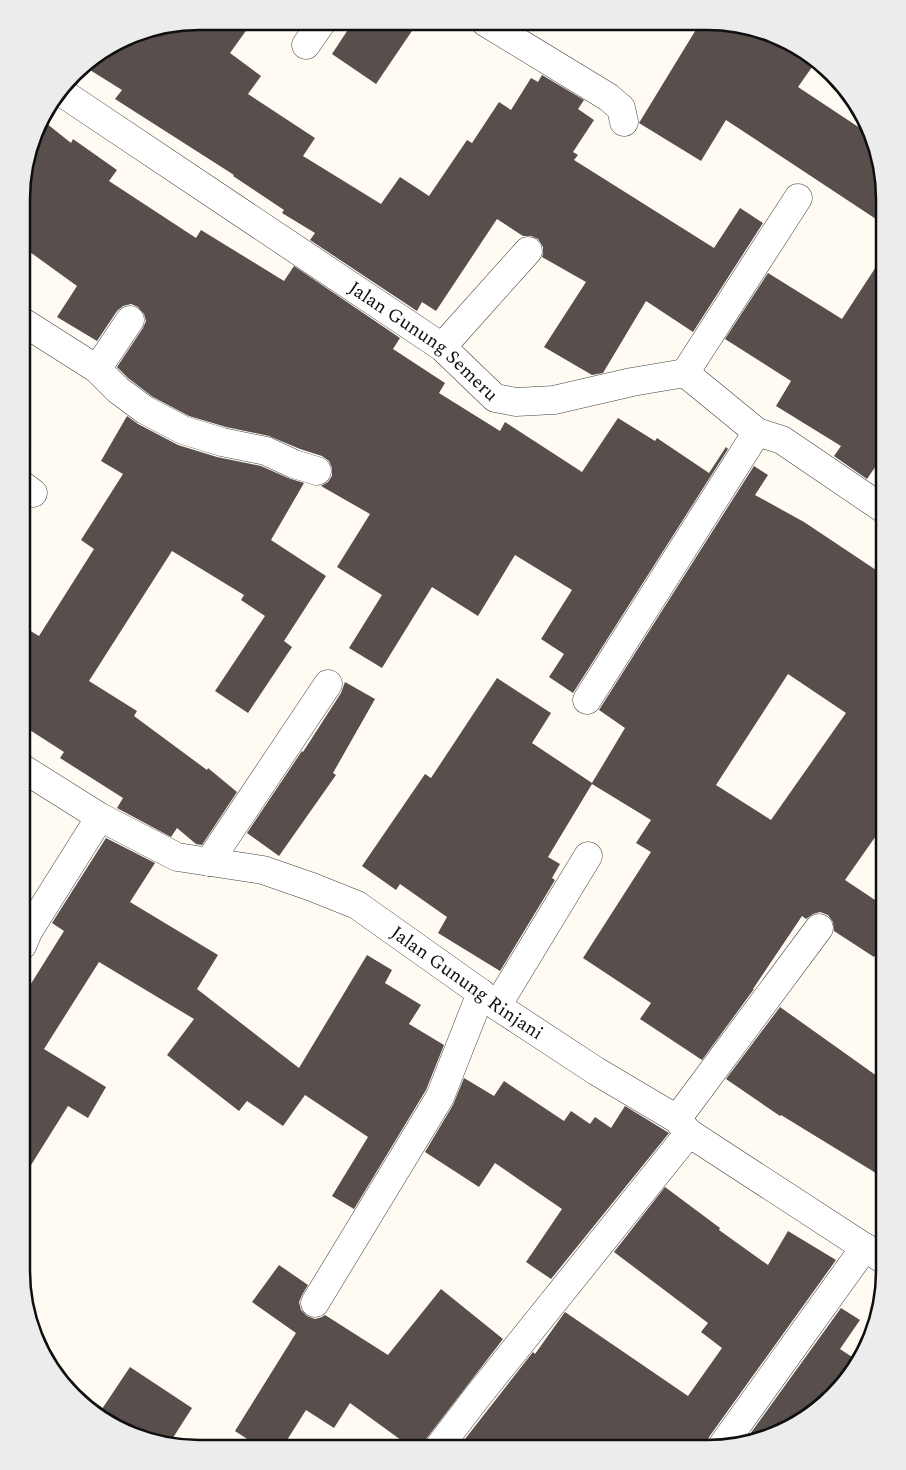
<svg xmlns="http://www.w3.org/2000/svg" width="906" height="1470" font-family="Spectral,serif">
  <rect width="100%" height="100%" fill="#fffaf2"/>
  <g fill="#584f4c" fill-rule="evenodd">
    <path d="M199,21h54l-23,32 31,23 -13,18 67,44 -12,18 78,48 19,-27 29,19 38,-56 5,3 27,-41 12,8 20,-32 7,4 4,-7 42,25 -6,9 16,11 -21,32 5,3 -4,5 140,88 26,-40 23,15 -70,109 -47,-31 -43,72 -11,2 -48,-28 42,-65 -44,-25 1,-3v-7l-5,-8 -7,-3h-8l-26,-17 -61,92 -14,-9 -5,9 -107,-71 5,-7 -33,-20 2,-3 -51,-34 1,-1 -119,-76 7,-9 -40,-25 49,-30z"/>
    <path d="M353,22h65l-42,62 -44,-30z"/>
    <path d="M700,23h30l85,35 2,2 -19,27 74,49 13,63v26l-159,-105 -25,41 -62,-38z"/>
    <path d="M41,119l30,24 2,-4 44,31 -8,11 87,57 5,-8 83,51 10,-15 106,72 -7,11 52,34 -6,10 61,38 5,-9 77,50 36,-54 37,23 2,-3 52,35 17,-26 2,2 -155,244 -24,-16 15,-23 -23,-15 31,-49 -57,-35 -37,61 -46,-29 -50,81 -33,-20 33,-53 -45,-28 33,-53 -49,-28 7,-4 4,-6v-8l-3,-7 -7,-5 -22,-7 -31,-13 -43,-9 -37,-11 -36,-19 -25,-19 -11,-11 26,-39 3,-7 -2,-7 -6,-7 -7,-3 -8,2 -6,5 -20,30 -40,-24 20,-31 -54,-39v-71z"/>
    <path d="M885,253v200l-18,26 -33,-23 7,-10 -65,-40 15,-25 -66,-42 43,-66 74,46z"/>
    <path d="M127,416l11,8 40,21 39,12 44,9 27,12 16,5 -33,57 55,36 -42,65 8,6 -44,66 -33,-22 50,-75 -24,-16 3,-5 -72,-44 -83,130 48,30 -3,5 73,54 1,-2 29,24 -35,53 -6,-1 -19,-16 -6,9 -54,-29 6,-10 -63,-40 4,-6 -42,-27v-99l17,10 55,-87 -13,-9 42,-66 -22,-13z"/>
    <path d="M754,466l14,9 -13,20 49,27 81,54v247l-40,57 39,26v34l-10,17 -40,-26 -1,-9 -5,-7 -8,-3 -7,2 -7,5 -4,-3 -49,73h1l-52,71 -62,-41 11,-16 -68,-45 68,-106 -15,-9 15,-23 -59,-36 -44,73 12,7 -8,14 3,2 -55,91 -62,-38 9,-16 -47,-33 -4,6 -34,-24 63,-92 6,4 66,-100 54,35 -19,30 60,40 33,-55 -26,-18zM788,674l58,39 -75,107 -55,-35z"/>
    <path d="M345,682l30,17 -42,74 3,2 -57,81 -32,-23 55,-82 1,1 38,-59z"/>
    <path d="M106,838l49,25 -25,39 88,53 -21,34 102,79 68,-113 25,15 -7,13 36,22 -12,19 35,21 -18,45 -72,119 -22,-13 36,-59 -63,-42 -22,31 -36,-25 -8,10 -72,-56 27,-36 -95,-57 -55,87 62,38 -18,31 -20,-12 -47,75 1,-183 42,-67 -12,-8z"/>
    <path d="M780,1007l104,74v97l-103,-63 -1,1 -54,-37z"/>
    <path d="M464,1078l30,18 10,-15 60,40 7,-10 19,13 5,-7 16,11 14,-22 44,27 -118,146 -25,-17 36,-53 -67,-46 -16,24 -54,-35 28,-47z"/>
    <path d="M665,1187l55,41 -1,2 49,35 20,-34 48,29 -127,177 -2,7v5l-249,-1 75,-96 2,2 30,-42 123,84 34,-48 -21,-16 7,-9 -94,-71z"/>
    <path d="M279,1265l29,20 -6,10 -3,7 2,8 6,6 8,3 7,-2 3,-2 63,40 53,-66 62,50 -77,100 -3,9h-11l-62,-45 -16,25 -28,-18 -24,38h-21l-26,-17 61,-98 -44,-31z"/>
    <path d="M841,1308l19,12 -20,29 18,12 -10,18 -73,56 -30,6z"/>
    <path d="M130,1367l62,41 -23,36 -71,-29z"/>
  </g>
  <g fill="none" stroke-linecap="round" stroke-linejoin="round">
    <defs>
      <g id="minor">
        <path d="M485,22l123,75 13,11 3,14"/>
        <path d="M306,45l16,-23"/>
        <path id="s1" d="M61,92l381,255 53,51 21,4 38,-2 78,-18 53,-9 72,59 25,8 103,70"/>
        <path d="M23,322l74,47 21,21 27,20 38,20 39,12 44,9 28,13 23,7"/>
        <path d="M442,347l86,-96"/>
        <path d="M97,369l33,-49"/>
        <path d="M685,373l113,-175"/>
        <path d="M22,485l11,8"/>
        <path d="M587,700l170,-268"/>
        <path id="s2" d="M22,768l78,49 77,40 86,13 49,17 45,18 124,88 16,13 99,65 81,48 12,14 195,127"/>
        <path d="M209,862l119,-178"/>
        <path d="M22,946l7,-16 71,-113"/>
        <path d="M497,1006l91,-150"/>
        <path d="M677,1119l142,-191"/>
        <path d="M315,1303l125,-206 41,-104"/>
        <path d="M722,1446l143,-199"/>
        <path d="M438,1448l39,-51 212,-264"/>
      </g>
    </defs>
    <use href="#minor" stroke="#424242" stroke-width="29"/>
    <use href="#minor" stroke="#fff" stroke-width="28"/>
  </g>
  <g text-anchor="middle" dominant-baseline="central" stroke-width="5" stroke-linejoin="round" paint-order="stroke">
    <g font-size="19" fill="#0f0f0f" stroke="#fff">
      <text stroke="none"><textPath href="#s1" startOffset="440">Jalan Gunung Semeru</textPath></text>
      <text stroke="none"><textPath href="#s2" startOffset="501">Jalan Gunung Rinjani</textPath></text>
    </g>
  </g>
  <path d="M0 0H906V1470H0ZM199 30H707A169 169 0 0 1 876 199V1271A169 169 0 0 1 707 1440H199A169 169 0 0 1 30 1271V199A169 169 0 0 1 199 30Z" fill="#ececec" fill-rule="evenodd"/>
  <path fill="none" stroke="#0f0f0f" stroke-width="2.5" d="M199 30H707A169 169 0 0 1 876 199V1271A169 169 0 0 1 707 1440H199A169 169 0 0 1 30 1271V199A169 169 0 0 1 199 30Z"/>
</svg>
